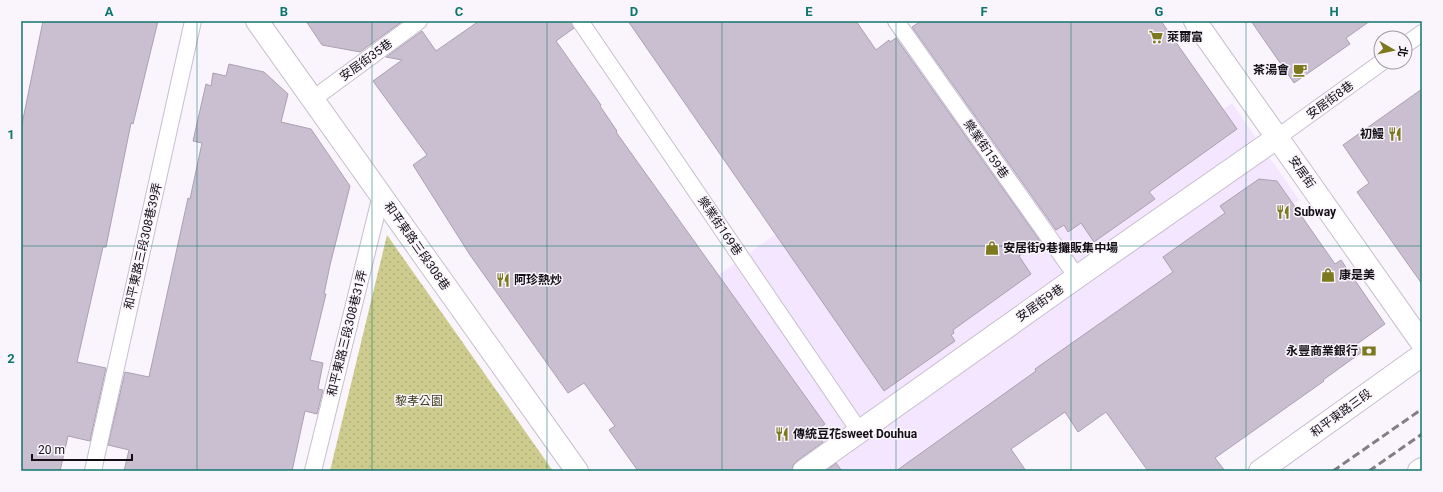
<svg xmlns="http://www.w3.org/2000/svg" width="1443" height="492" font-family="Roboto,'Noto Sans TC',sans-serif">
  <defs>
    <pattern id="grass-dots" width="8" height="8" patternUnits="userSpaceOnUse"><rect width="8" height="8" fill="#cdcb8d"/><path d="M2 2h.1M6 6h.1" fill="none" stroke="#afad79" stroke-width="1.8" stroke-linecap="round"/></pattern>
  </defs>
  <rect width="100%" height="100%" fill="#faf5fd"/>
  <path fill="#f5e6ff" d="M1016,61l92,129 124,-87 67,97 -388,271h-204l-19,-174z"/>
  <path fill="url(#grass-dots)" d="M387,235l166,236h-223z"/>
  <g fill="#cabfd1" stroke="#aaa0b1">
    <path d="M43,21h115l-25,103 -2,-1 -25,124h-3l-26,115 29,6 -16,73 -22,-5 -8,35h-39v-342z"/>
    <path d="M306,21h97l-43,31 -38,-7z"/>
    <path d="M479,21h92l3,7 -18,13 45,64 -1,1 17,25 -1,1 209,292 -9,7 7,11 -26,19 -4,4 -1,6h-154l-29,-41 6,-4 -31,-43 -16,10 -98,-138 -57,-90 14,-10 -54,-74 29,-21 -16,-3 36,-26 14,20z"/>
    <path d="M628,21h228l20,29 13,-10 1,2 6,-4 144,203 -21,15 12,18 -78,56 1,3 -3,2 4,6 -71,50z"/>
    <path d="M921,21h240l76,108 -88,63 6,7 -61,43 -13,-19 -13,9 -4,-7 -8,5 -144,-203z"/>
    <path d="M1251,21h119l-24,17 4,6 -56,39z"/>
    <path d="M229,64l35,8 24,22 -7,28 30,7 39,57 -20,79 -6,29h2l-16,66 13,3 -5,26 5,1 -6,24 -12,-3 -13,60h-168l5,-21 -21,-5 17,-73 24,5 39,-179 2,1 12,-56 -9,-2 13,-57 5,2 2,-13 13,3z"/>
    <path d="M1422,89v195l-65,-92 12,-9 -26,-38z"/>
    <path d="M1259,179l18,2 58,83 6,-4 44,64 -28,20 5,8 -39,28 1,1 -109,77 10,13h-77l-42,-59 -28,20 -13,-20 -54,37 15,22h-130l140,-100 -1,-2 138,-97 -10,-15 62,-44 -5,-7z"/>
    <path d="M836,463l6,8h-16z"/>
  </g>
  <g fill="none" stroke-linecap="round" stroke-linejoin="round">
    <defs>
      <g id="lane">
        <path d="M580,21l280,411"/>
        <path d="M896,21l181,256"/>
        <path d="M1405,45l17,-12"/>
        <path d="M313,99l106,-78"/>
        <path d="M1278,137l104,-75"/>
        <path d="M93,471l100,-450"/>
        <path d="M313,471l68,-276"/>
      </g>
      <g id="street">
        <path d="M257,21l320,450"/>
        <path d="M1195,21l227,322"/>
        <path d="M804,471l273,-194 201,-140"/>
      </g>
      <g id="secondary">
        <path d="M1260,471l162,-116"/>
        <path d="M1419,471l3,-2"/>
      </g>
    </defs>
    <use href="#lane" stroke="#c8becf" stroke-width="18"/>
    <use href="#street" stroke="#c8becf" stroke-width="24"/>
    <use href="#secondary" stroke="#c8becf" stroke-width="24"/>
    <use href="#lane" stroke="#fff" stroke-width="16"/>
    <use href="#street" stroke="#fff" stroke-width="22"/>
    <use href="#secondary" stroke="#fff" stroke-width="22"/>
    <g stroke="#837e85" stroke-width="3" stroke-dasharray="8 4" stroke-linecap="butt">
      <path d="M1333,471l89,-62"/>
      <path d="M1369,471l53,-37"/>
    </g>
  </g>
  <path fill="none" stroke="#0f766e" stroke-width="1" stroke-opacity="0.55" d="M197,21v450M372,21v450M547,21v450M722,21v450M896,21v450M1071,21v450M1246,21v450M21,246h1401"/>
  <defs>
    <symbol id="supermarket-bare" viewBox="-9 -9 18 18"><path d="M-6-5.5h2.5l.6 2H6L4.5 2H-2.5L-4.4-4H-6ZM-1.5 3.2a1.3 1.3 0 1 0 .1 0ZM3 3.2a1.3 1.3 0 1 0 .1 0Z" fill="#7c791f" stroke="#faf5fd" stroke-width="2.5" paint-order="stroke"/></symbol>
    <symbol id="cafe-bare" viewBox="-9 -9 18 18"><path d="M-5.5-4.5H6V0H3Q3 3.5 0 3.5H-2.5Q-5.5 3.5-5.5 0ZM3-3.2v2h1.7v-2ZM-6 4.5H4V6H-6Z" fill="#7c791f" stroke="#faf5fd" stroke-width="2.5" paint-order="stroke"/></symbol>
    <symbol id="restaurant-bare" viewBox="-9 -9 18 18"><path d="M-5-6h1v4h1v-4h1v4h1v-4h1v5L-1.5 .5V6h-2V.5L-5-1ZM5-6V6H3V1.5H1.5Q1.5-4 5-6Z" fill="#7c791f" stroke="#faf5fd" stroke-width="2.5" paint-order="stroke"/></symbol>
    <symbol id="shop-bare" viewBox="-9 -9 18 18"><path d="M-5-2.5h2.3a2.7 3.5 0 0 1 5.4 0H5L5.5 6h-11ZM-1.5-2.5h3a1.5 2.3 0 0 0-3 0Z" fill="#7c791f" stroke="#faf5fd" stroke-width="2.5" paint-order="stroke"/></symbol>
    <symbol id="bank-bare" viewBox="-9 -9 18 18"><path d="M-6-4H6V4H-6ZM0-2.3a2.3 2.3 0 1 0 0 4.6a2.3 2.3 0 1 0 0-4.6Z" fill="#7c791f" stroke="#faf5fd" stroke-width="2.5" paint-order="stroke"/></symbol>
  </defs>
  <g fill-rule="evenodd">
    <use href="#supermarket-bare" x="1146" y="27" width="20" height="20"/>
    <use href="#cafe-bare" x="1290" y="60" width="20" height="20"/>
    <use href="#restaurant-bare" x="1385" y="124" width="20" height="20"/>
    <use href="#restaurant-bare" x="1273" y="202" width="20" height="20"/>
    <use href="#shop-bare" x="982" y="238" width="20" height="20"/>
    <use href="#shop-bare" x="1318" y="265" width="20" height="20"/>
    <use href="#restaurant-bare" x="493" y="270" width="20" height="20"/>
    <use href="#bank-bare" x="1359" y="341" width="20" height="20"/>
    <use href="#restaurant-bare" x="772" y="424" width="20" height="20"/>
  </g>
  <g text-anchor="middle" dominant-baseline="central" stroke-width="3" stroke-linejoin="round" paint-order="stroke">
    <g font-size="12" font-weight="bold" fill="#130f15" stroke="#faf5fd" text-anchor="start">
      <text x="1167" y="37">萊爾富</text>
      <text x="1289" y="70" text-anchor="end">茶湯會</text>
      <text x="1384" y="134" text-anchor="end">初鰻</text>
      <text x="1294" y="212">Subway</text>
      <text x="1003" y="248">安居街9巷攤販集中場</text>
      <text x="1339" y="275">康是美</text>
      <text x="514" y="280">阿珍熱炒</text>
      <text x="1358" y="351" text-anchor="end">永豐商業銀行</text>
      <text x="793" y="434">傳統豆花sweet Douhua</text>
    </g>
    <g font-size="12" fill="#130f15" stroke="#faf5fd">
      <text transform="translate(366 60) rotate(-36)">安居街35巷</text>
      <text transform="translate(1330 100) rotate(-36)">安居街8巷</text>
      <text transform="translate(986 149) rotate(55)">樂業街159巷</text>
      <text transform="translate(1302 172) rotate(55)">安居街</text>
      <text transform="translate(720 226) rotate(56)">樂業街169巷</text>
      <text transform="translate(143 246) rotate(-77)">和平東路三段308巷39弄</text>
      <text transform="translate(417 246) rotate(55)">和平東路三段308巷</text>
      <text transform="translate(1040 303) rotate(-35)">安居街9巷</text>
      <text transform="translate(347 333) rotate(-76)">和平東路三段308巷31弄</text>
      <text transform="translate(1341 413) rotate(-36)">和平東路三段</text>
    </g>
    <g font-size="12" fill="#3d3c18" stroke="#faf5fd">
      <text x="419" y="401">黎孝公園</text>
    </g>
  </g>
  <rect width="1443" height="492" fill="none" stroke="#faf5fd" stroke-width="44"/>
  <g transform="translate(1393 50) rotate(99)"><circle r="19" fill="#faf5fd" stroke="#9e99a0"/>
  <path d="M0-3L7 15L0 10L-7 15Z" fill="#7c791f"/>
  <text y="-6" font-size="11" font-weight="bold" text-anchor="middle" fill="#130f15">北</text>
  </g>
  <path d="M32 454v6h100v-6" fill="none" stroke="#130f15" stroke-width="2"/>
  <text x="38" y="454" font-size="12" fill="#130f15" stroke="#faf5fd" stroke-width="3" paint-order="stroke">20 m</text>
  <rect x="22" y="22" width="1399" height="448" fill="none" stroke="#0f766e" stroke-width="1.5"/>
  <g font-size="13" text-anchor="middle" font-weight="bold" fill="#0f766e">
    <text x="109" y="16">A</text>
    <text x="284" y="16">B</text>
    <text x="459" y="16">C</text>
    <text x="634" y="16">D</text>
    <text x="809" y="16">E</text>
    <text x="984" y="16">F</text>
    <text x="1159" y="16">G</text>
    <text x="1334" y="16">H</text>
    <text x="11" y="139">1</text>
    <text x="11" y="363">2</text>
  </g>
</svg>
